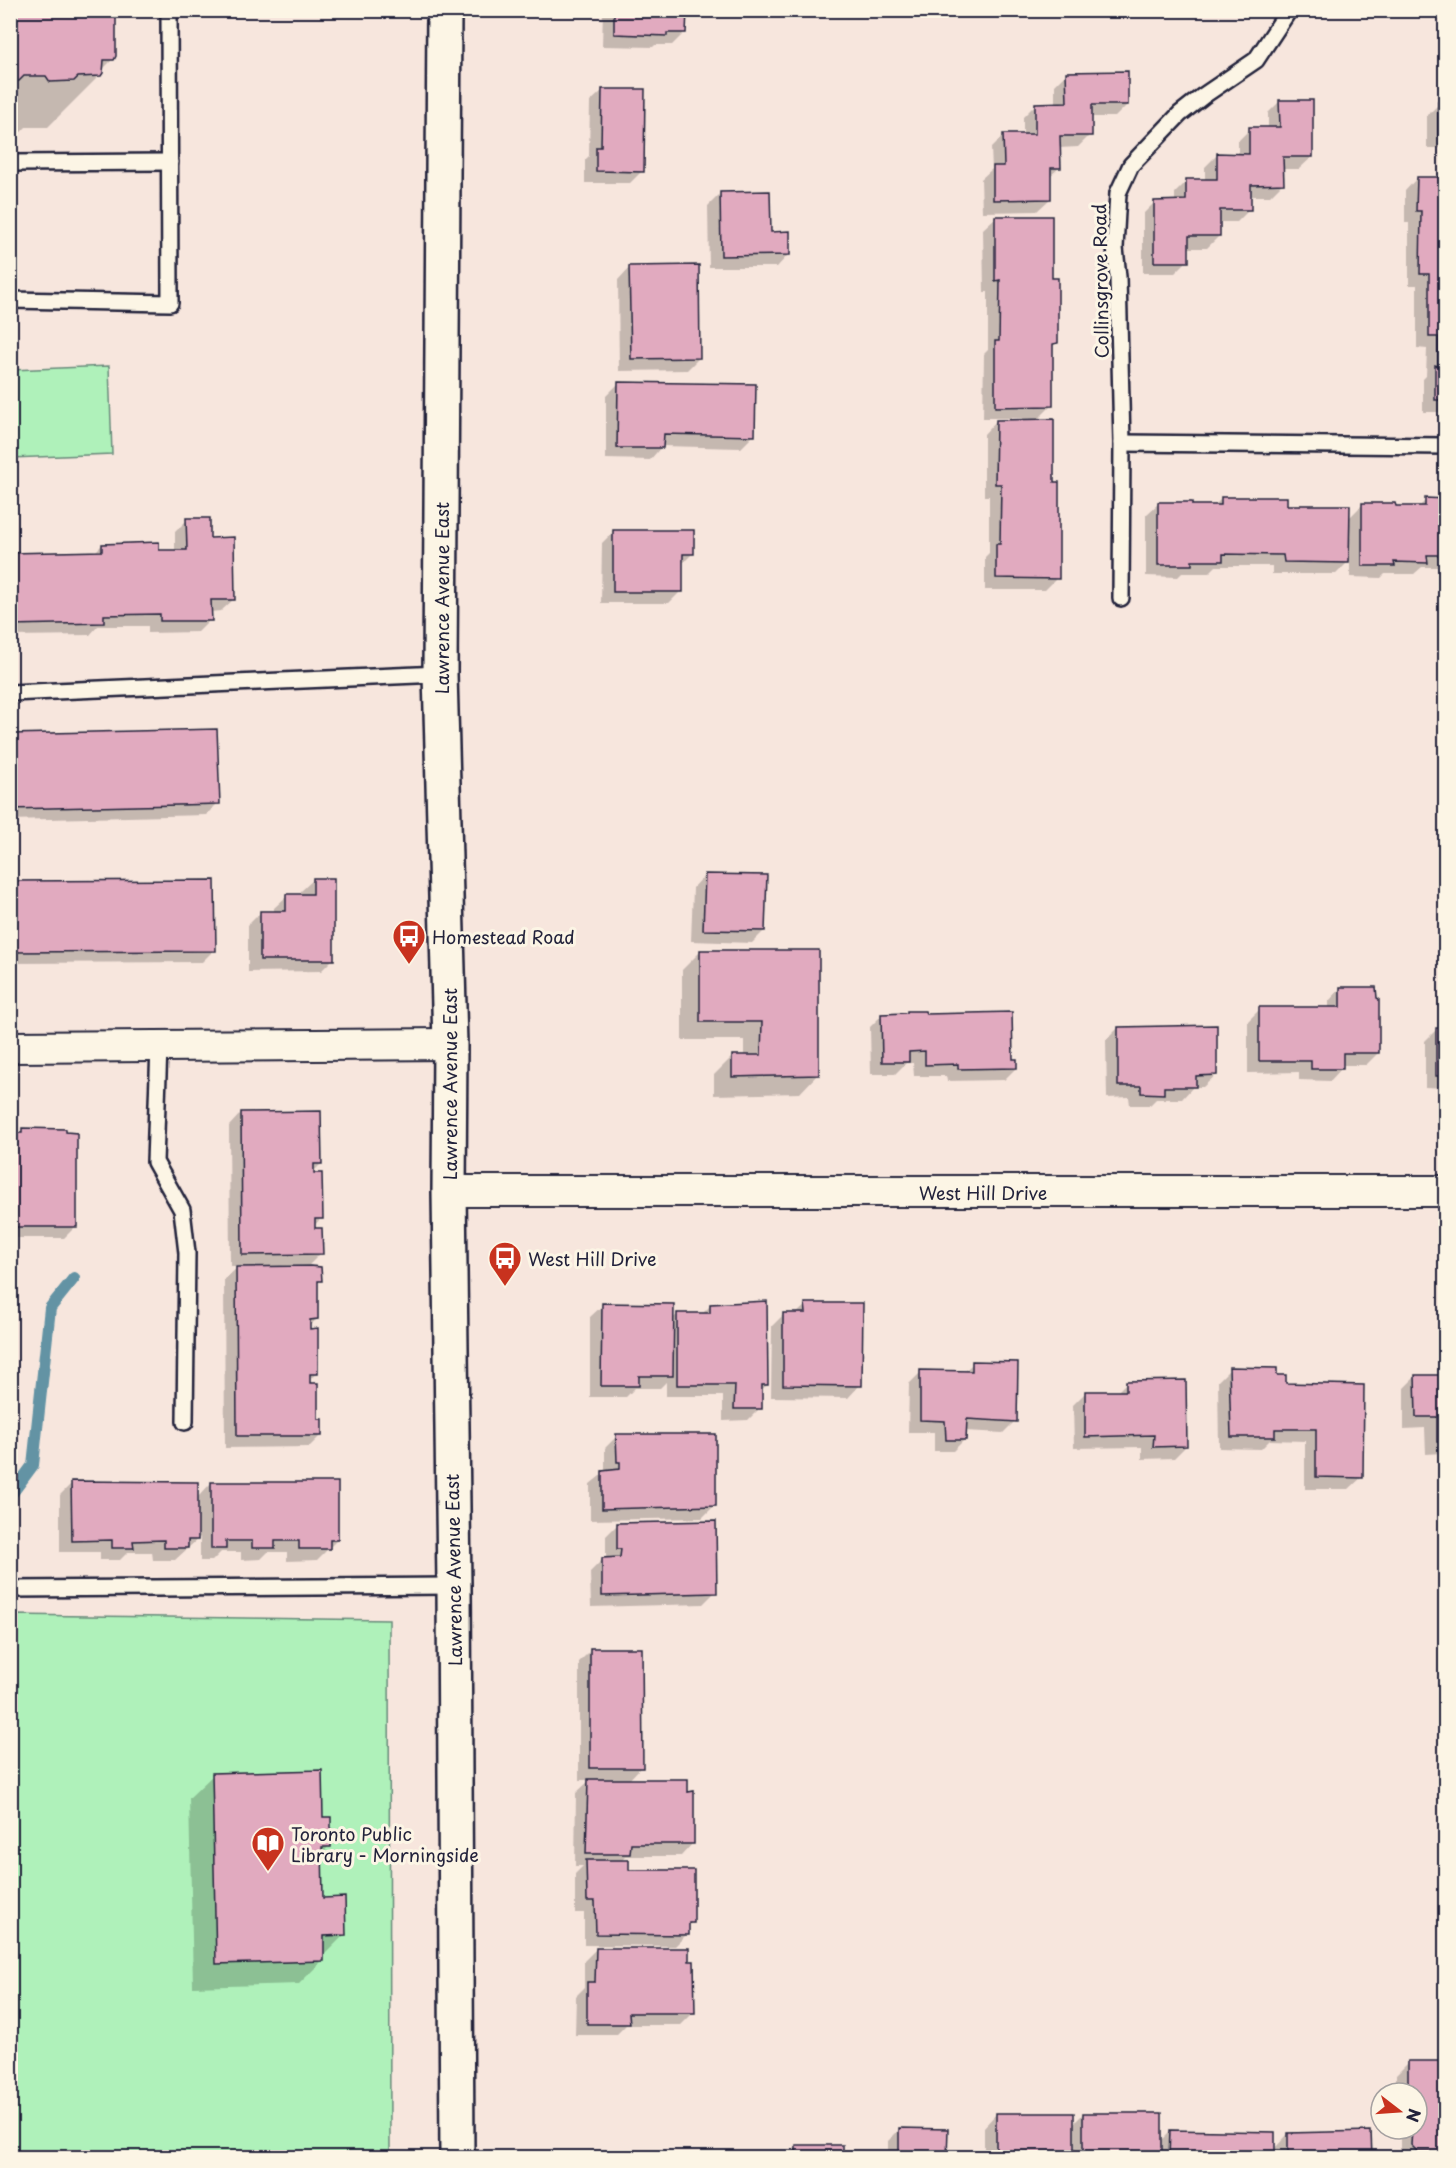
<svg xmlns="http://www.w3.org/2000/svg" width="1456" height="2168" font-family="'Playpen Sans',sans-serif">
  <rect width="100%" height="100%" fill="#f7e6dd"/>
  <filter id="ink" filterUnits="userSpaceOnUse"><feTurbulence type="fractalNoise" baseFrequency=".0167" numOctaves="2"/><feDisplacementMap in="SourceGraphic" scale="12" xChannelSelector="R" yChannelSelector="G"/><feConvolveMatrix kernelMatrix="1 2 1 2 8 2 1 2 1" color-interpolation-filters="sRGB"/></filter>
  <g filter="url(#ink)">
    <g fill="#aff1ba" stroke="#688a7a" stroke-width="1.5">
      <path d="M109,366l3,88 -101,4v-88z"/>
      <path d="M11,1615l378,5 1,537h-379z"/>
    </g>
    <g fill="#0003">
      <path d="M10,10l103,49 -11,11 -2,5 -52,52h-22l-5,5h-11z"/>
      <path d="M603,10h82l-1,23 -12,12h-17l-2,2 -51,-1z"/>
      <path d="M1067,73l60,32 -12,12h-25v18l-12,12 -19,1v20l-10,9 1,22 -13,12 -55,1 -1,-33 11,-10 -1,-21 12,-12 20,-1v-18l12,-12 20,-1v-19z"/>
      <path d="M603,90l39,81 -12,12h-45v-23l4,-4 1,-54z"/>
      <path d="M1280,101l32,56 -13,12h-17v15l-12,12h-21v14l-12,12h-18v14l-12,12h-19l-1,13 -12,12h-32v-59l12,-12h20v-9l12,-12h18v-14l12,-12h21v-14l12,-12 18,-1v-15z"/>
      <path d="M1439,104h7v44h-19v-32z"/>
      <path d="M1417,178l29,1v233h-23v-33l3,-3 1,-27 -10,-1v-63h-8v-62h-4v-32z"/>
      <path d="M720,194l49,39 20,21 -12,13h-68l-1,-61z"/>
      <path d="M996,217l55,62 5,64 -5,5v58l-15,15 16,63 5,94 -12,12h-60v-33l4,-4v-57h-5v-62l12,-13h26v-3h-39l1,-64 4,-4v-58h-4l-1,-63z"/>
      <path d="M630,267l69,91 -12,12 -68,1 -1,-91z"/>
      <path d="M619,383l134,53 -12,12 -79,-2 -12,14 -44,-1v-63z"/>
      <path d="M1222,498l64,8 62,13 15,-15 55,4 8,-8h20v67h-24l-8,7h-29l-4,4 -31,-1v-17l-14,14h-64v-8h-56l-7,7h-27l-4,4 -32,-1v-61l13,-12 54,4z"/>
      <path d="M187,520l21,19 26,60 -13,12 -11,1v8l-12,12 -50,1v-7h-50l-8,9 -80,1v-82l84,-1 8,-8 56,7h17v-20z"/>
      <path d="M614,531l79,22 -12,12v26l-12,12h-68l1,-60z"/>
      <path d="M10,736l208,67 -12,12 -196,5z"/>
      <path d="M705,875l59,56 -12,12 -61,-2 2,-53z"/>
      <path d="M314,879l19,80 -12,12 -73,1v-47l12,-12h14v-5l13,-12 14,-1v-4z"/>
      <path d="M10,883l204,67 -12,12 -192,1z"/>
      <path d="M701,951l117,123 -18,19 -86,2v-20l18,-18h12v-17h-62v-70z"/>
      <path d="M1341,988l37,65 -12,12h-24v3l-12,13 -31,-1v-8l-51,1v-52l12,-12h69v-8z"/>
      <path d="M882,1015l42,1 88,45 4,7 -12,12 -57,1 -1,-5h-32l-1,-13h-7l-11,11h-24l-1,-47z"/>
      <path d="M1118,1028l98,47 -13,12h-10l-11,12h-26l-6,6h-20l-1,-8 -22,1 -1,-58z"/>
      <path d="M1437,1029h9v59l-21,-1v-46z"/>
      <path d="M241,1113l80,51 -8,8 8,46 -7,8 7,27 -12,12 -29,1v3l40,11 -4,4 1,35 -9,8 9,46 -9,8 13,54 -12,12 -84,1 -1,-168 15,-14h-9l-1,-140z"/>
      <path d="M23,1130l53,96 -12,12h-54v-104h9z"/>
      <path d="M603,1305l69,14 5,-4 25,-1 9,-9 56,80 -7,6v17l-12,12 -25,1v-25h-57v-14l-6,6h-25l-9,9h-36v-80z"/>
      <path d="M806,1305l54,80 -12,13 -77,-1 1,-71 12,-12h12z"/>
      <path d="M973,1363l42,58 -12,12 -38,-2v8l-12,12h-19v-19h-26l1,-48 12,-12h43z"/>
      <path d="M1230,1369l45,7 9,8 78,93 -13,12h-44v-48l-35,-1 -9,9 -42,-1 -1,-67z"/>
      <path d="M1416,1376h30v75l-3,2 -17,1 -1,-26 -21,1v-41z"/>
      <path d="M1126,1383l60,63 -12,12 -32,1v-12l-68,1 -1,-43 12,-12 32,-1z"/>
      <path d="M617,1436l97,70 -12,12 -112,2v-36l15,-12v-24z"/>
      <path d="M72,1483l125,15 14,-15 126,57 -20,20 -30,1v-9h-19l-7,7 -20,1v-8h-20l-9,9h-12v-24l-25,23h-22l-1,-8h-24l-8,8h-20v-8h-40v-57z"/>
      <path d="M618,1524l97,68 -12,12 -112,3 -1,-35 12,-12h4v-24z"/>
      <path d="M591,1650l50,117 -13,14 65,62 -12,13h-55l-5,5 7,11 65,50 -6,5v7l-12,12 -91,-1v-32h-9v-39l8,-8h-8l1,-73 14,-13h-11v-118z"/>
      <path d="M213,1775l109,44 7,27 -8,9 1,45 22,35 -21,21v4l-24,24 -106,3 -4,-189z"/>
      <path d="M596,1949l97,64 -12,12h-55l-10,10h-41l1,-39 8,-8v-27z"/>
      <path d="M1409,2062l37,96h-46v-29h17v-36h-21v-18z"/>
      <path d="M996,2114l76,11 11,-11 77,28 10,-10 104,17 14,-15 82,24h-94v-3h-3v3h-289v-31z"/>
      <path d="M900,2129l45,29h-57v-17z"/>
      <path d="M797,2147l44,11h-55z"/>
    </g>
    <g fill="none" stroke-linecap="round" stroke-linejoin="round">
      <path stroke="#6393a4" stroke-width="12" d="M10,1496l23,-31 17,-157 24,-30"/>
    </g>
    <g fill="#e1aabf" stroke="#22223b" stroke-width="1.5">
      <path d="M10,10h106v46l-2,4h-10l-1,13 -2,3 -23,1 -4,4 -24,1 -4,-6h-22l-5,5h-9z"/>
      <path d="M614,10h73l-1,23h-19v3l-53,-2z"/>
      <path d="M1128,71v34h-36v31h-32l1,32h-10v31l-58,1v-34h11l-1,-32h32v-31l32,-1 -1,-30z"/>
      <path d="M602,89h43l-1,83 -48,-1v-24h5z"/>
      <path d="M1279,100h34v57h-30l1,27 -33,1v25h-31v26h-31v26h-35v-61l32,-1v-21h31v-26l32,1v-27h31z"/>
      <rect x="1438" y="102" width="8" height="34"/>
      <path d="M1417,177h29v223h-11v-35l3,1v-29h-9v-63h-9l1,-63h-5z"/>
      <path d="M770,191l1,41 19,-1v24l-69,1 -1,-64z"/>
      <path d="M995,216h57v62h6v65l-5,1v62l-58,1v-66h4l1,-61 -5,1z"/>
      <path d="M699,265l1,93 -69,1 -2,-93z"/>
      <path d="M618,382l138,2 -1,52 -91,-2 -1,14h-46z"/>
      <path d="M1054,419v63h5v97l-63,-1v-34h4l1,-60h-6l1,-64z"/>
      <path d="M1221,497h66v8h63l-1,58 -65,-1 -1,-7 -60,-1v7h-31v4h-34v-63h34v3h29z"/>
      <path d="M1425,498l21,1v56h-19l1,8 -34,-1 1,4h-33v-63h33l1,3h29z"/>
      <path d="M186,518h24v20l24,-1 1,63h-24l1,21h-52v-7l-56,1v8l-94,2v-72l92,-2v-7l57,-2v8h28z"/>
      <path d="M613,530h81v24h-11v38h-70z"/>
      <path d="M217,729l3,75 -210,5v-75z"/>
      <path d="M705,874l62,1 -2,56 -62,-1z"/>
      <path d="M313,878h21v82h-74v-49h26v-17h27z"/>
      <path d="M215,880l1,71 -206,1v-71z"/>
      <path d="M700,950h119v125l-87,2v-22h29l1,-33h-62z"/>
      <path d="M1340,987h36l1,11 2,1v54h-36v16h-32v-8h-52v-54h81z"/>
      <path d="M907,1011h18l1,3 86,-2 1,47h4v9l-59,1v-5l-33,1v-14l-16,1v10h-27l-1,-48 26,-1z"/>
      <path d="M1217,1025v50l-21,1v11h-32v7l-23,-1v-7h-23v-59z"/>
      <rect x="1436" y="1028" width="10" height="48"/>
      <path d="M321,1111l1,53h-8v9h8l1,46h-8v9h7l1,26 -81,1 -1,-143z"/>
      <path d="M22,1128l44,1v3l11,1v94h-67v-94h12z"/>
      <path d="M310,1266l11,1 1,14h-4v38l-8,1v9l8,-1v46h-8v9h8v36h4v17h-85l-1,-169z"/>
      <path d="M767,1301l1,84h-6v24h-28l1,-24h-58v-72h33v-9z"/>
      <path d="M602,1303l72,1 -1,72h-34v10h-38z"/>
      <path d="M805,1303h58l-1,83 -79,-1v-72h23z"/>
      <path d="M972,1361l46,1 -1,60 -50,-3 -1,21h-20l-1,-19 -25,-1v-50l52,1z"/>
      <path d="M1229,1367l48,1v7h9v8l78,2 -1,93 -47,-1v-48h-41v8h-44z"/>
      <path d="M1415,1375h31v67h-9v-25h-21z"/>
      <path d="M1186,1380l1,66 -34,1 1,-12 -69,2v-46h41v-10z"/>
      <path d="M616,1434h100v72l-114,3v-38l18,-2v-7h-3z"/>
      <path d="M71,1481l127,1v58h-10v8h-24v-8l-31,1 1,7h-22v-8l-40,1z"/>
      <path d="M211,1482h127v58h-8v9h-31v-8h-24v7h-23v-7h-26v8h-15z"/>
      <path d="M716,1521l1,72 -115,3v-38l18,-1 1,-8h-4v-26z"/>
      <path d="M590,1648h52l1,120h-53z"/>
      <path d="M322,1770l1,47h8v30h-9l1,51 22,-1 1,38 -22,1v25l-108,3 -4,-191z"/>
      <path d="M588,1779h100v13l6,-1v53h-63l-1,10h-44z"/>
      <path d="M586,1860h43v10h65v53h-5v12l-93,-1 -1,-33h-8z"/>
      <path d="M596,1948h93v13h5l1,52h-66l1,11h-43v-42h8z"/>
      <path d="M1408,2061h38v97h-13l-2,-6h-13l-7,-7 1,-16h5v-36l-9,-1z"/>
      <rect x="996" y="2113" width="78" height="45"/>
      <rect x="1083" y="2113" width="79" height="45"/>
      <path d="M899,2128l49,1 -1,29h-48z"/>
      <path d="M1170,2130l105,2v26h-106z"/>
      <path d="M1371,2131l1,27h-84v-25z"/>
      <rect x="796" y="2145" width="47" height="13"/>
    </g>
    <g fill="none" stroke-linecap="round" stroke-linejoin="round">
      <defs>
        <g id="service">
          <path d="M10,163l160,-1"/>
          <path d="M10,300l160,3 -1,-293"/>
          <path d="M1122,443l324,3"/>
          <path d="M1121,598l1,-155 -4,-166 -3,-29 3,-55 13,-28 49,-51 23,-18 53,-36 33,-50"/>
          <path d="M10,693l430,-19"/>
          <path d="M159,1046l-4,116 27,48 5,43 -2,169"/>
          <path d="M10,1589l444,-3"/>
        </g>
        <g id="minor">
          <path d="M10,1047l440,-3"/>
          <path d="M449,1191h997"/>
        </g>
        <path id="secondary" d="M444,10l-4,664 10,370 -1,147 5,395 3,572"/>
      </defs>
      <use href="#service" stroke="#22223b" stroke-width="20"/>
      <use href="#minor" stroke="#22223b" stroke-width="34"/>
      <use href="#secondary" stroke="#22223b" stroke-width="38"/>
      <use href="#service" stroke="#fcf5e5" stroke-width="15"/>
      <use href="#minor" stroke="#fcf5e5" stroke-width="30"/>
      <use href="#secondary" stroke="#fcf5e5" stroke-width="33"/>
    </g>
  </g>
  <defs>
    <symbol id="bus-pin" viewBox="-11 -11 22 30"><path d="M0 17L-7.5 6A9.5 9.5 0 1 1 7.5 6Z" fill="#c8321e" stroke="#fcf5e5"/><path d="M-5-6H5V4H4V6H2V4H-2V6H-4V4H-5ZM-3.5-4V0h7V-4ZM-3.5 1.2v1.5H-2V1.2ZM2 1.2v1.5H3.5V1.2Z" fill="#fff"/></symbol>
    <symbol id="library-pin" viewBox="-11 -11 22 30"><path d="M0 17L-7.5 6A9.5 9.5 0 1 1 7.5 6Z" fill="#c8321e" stroke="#fcf5e5"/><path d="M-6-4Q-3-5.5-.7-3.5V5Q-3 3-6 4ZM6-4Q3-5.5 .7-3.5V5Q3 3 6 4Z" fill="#fff"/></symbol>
  </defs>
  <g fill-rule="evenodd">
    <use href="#bus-pin" x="390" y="917" width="38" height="52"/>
    <use href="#bus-pin" x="486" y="1239" width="38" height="52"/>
    <use href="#library-pin" x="249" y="1824" width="38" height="52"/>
  </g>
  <g text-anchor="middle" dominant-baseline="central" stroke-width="6" stroke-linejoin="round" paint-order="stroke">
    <g font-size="18" fill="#22223b" stroke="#fcf5e5">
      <text transform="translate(1100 281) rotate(-91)">Collinsgrove Road</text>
      <text transform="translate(441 598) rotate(-90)">Lawrence Avenue East</text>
      <text transform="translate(449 1084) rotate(-90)">Lawrence Avenue East</text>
      <text x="983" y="1192">West Hill Drive</text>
      <text transform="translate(453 1570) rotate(-91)">Lawrence Avenue East</text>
    </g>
    <g font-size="18" fill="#22223b" stroke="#fcf5e5" text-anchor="start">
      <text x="432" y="936">Homestead Road</text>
      <text x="528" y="1258">West Hill Drive</text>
      <text x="291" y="1833">Toronto Public<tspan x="291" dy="21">Library - Morningside</tspan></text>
    </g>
  </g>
  <rect width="1456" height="2168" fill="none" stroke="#fcf5e5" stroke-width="36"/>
  <rect x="18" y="18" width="1420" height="2132" fill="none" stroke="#22223b" stroke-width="2" filter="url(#ink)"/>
  <g transform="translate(1399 2111) rotate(107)"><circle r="28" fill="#fcf5e5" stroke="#a5a1a1" stroke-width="1.5"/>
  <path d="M0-4.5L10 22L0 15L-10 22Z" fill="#c8321e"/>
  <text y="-9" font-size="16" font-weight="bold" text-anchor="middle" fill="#22223b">N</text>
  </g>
</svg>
